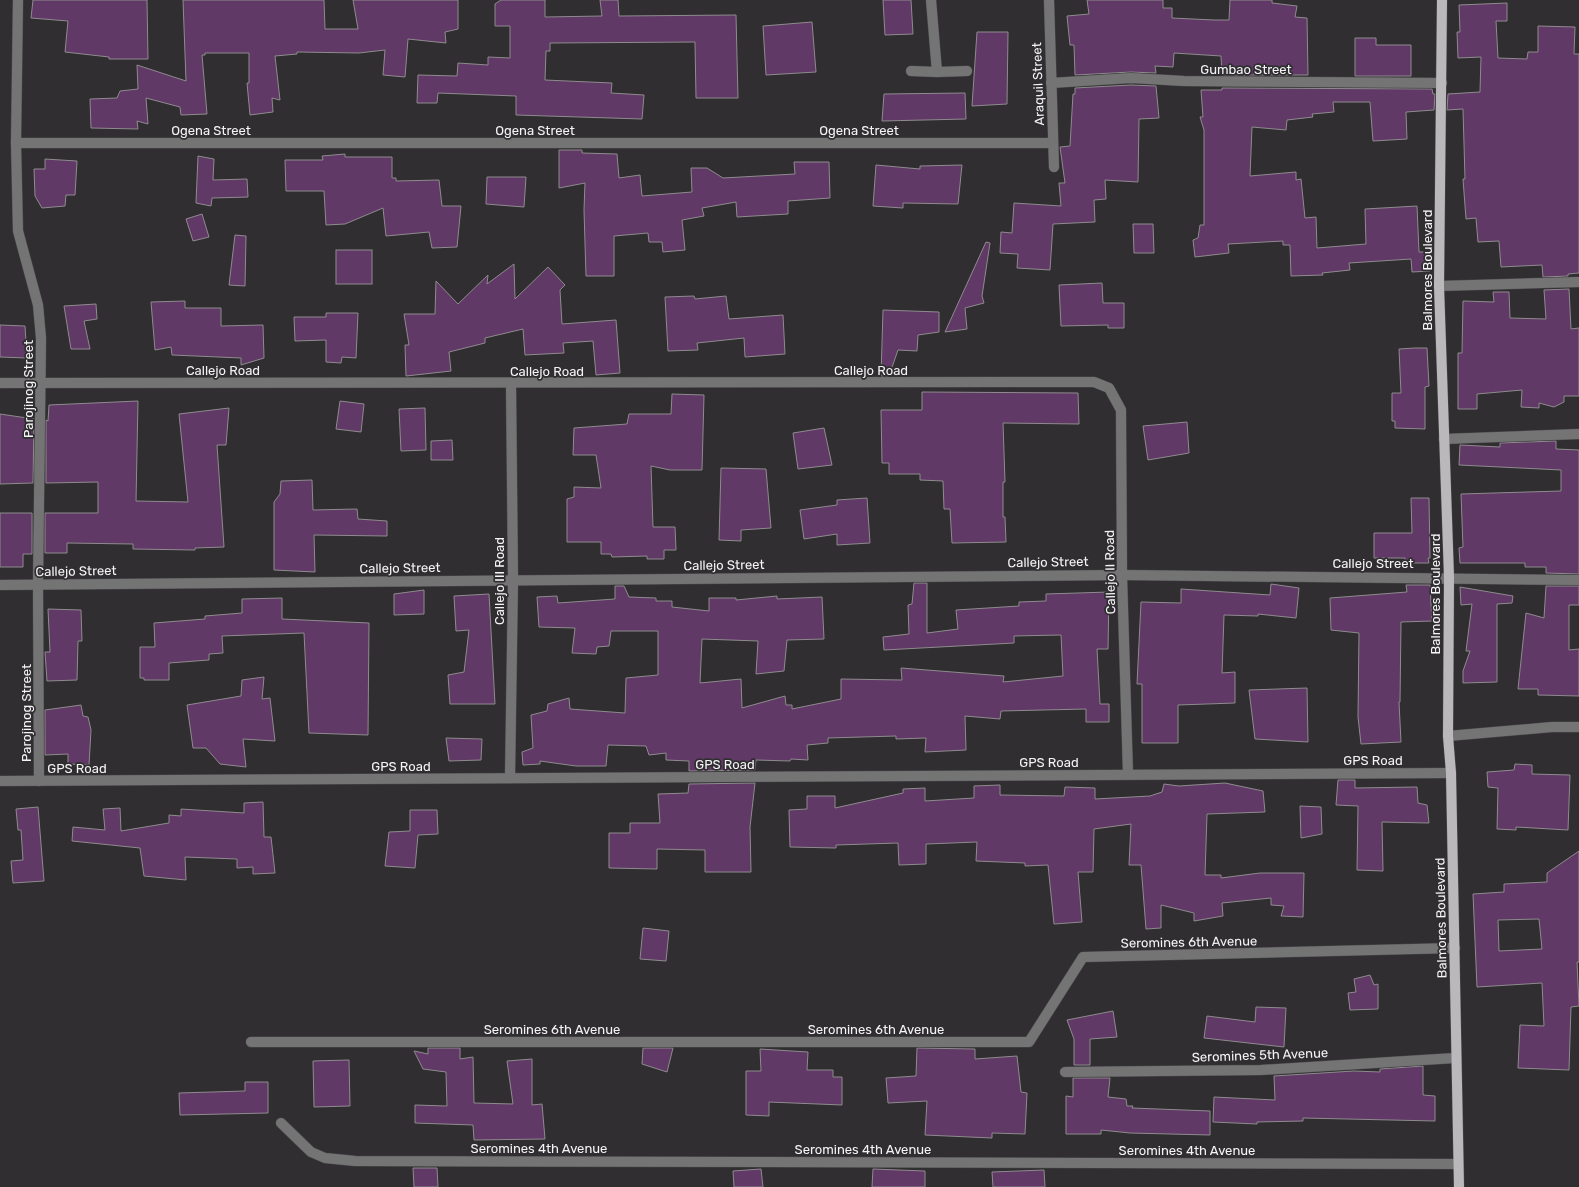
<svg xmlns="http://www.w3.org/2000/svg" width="1579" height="1187" font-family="Rubik,sans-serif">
  <rect width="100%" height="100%" fill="#302e31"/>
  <g fill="#613966" stroke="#8e8b8e" fill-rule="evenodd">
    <path d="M33,0h114l1,59h-39v-2l-44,-5 3,-31 -37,-3z"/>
    <path d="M183,0h141l1,29h33l-5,-29h105v29l-13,3 1,11 -38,-4 -3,38 -22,-2 2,-25 -26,3 -62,-1v2l-22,2 5,44 -8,-2 1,14 -23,3 -3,-32h2v-30h-44v2h-3l5,59 -26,1 -1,-8 -34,-9 2,26 -11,-3 1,8 -47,-1 -1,-29 27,-1 3,-7 18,-2 -1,-24 49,16z"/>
    <path d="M501,0h44v17l57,-1 -2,-16h18l1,16 117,-1 2,83h-42l-1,-56 -145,1v8h-4l-1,29 67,3 -1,10 33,2 -2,24 -126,-4v-19l-78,-3 -1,10h-20l1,-28 39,1 1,-13 30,2v-8l22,1v-32h-15v-22z"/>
    <path d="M883,0h28l2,34 -28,1z"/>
    <path d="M1087,0h76v8h9v10l42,2h15l1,-20h42v3l25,3 -2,11 12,1 1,57h-86l-1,-19 -47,-3 -1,14 -18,-1 1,7 -25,-1 -56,3 -1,-30h-4l-3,-29 22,-2z"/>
    <path d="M1507,3v18h-11l2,37 29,1 1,-7h10v-26l37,1 -1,27h5v219l-11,1v2l-25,1 -1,-12 -41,2 -2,-26 -21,1 -2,-24 -10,1 -3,-40h2l-2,-70 -16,1 1,-16 32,-2 1,-35 -23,1 -1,-26h3l-1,-27z"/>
    <path d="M812,22l4,50 -50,3 -3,-49z"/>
    <path d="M977,32h31l-1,72 -35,2z"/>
    <path d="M1355,38h21v7h35v31h-56z"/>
    <path d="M1131,85l25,1 3,32 -20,1 -1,63 -33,-2 1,19 -12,1 1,22 -42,2 -3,46 -33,-2 1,-14 -18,-1 1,-21 11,1 2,-30 47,3 -2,-23h6l-5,-36 10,-1 3,-52h2v-6z"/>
    <path d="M1222,88l210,1 1,5h2l-1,16 -28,2 1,27 -34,2 -3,-39h-37l1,10 -22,2 1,3 -26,3 -1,10 -34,-3 -2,49 46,-4v8l5,-1 4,39 11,-1 1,31 49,-4 -1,-35 52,-3 2,46h11v19l-18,1 -1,-13 -62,4 1,7 -28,3 1,2 -32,1 -1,-31h-7v-4l-55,3 1,9 -34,4 -2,-17 5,-2 2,-13h4v-95l-4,-13h3l-2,-27h21z"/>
    <path d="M965,93l1,26 -84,2 2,-27z"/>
    <path d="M559,150h23v3l35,1 2,24 21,-3 2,21 50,-4 -1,-24h16l16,10 72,-4 -1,-12h35l1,36 -42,3v13l-51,3 -1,-15 -34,6 2,8 -22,4 3,30 -22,2 -1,-10h-13l-1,-9 -34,3v40h-28l-2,-66 1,-27 -26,5z"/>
    <path d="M345,154v3h47v21h4v3l43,-1 3,26h19l-4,41 -25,1 -3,-16 -43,4 -3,-28 -38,16 -19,1 -2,-34h-38l-1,-31h38l-1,-4z"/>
    <path d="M198,156l16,3 -1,21 34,-1 1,18 -36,1 -1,8 -15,-3z"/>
    <path d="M45,159l32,2 -2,34h-9l-1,11 -23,2 -7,-12 -1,-27h11z"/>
    <path d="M876,165l44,4v-3l42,-1 -4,39 -55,-1v5l-30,-2z"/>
    <path d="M487,177h39l-2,30 -38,-3z"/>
    <path d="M202,214l7,23 -16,4 -7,-22z"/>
    <path d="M1133,224h20l1,29h-20z"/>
    <path d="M235,235l11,1 -1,50 -16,-1z"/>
    <path d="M986,242l4,1 -8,53 2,7 -19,5 2,21 -22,3z"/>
    <rect x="336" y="250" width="36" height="34"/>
    <path d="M514,264l1,35 33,-32 17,18 -5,5 2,34 54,-4 4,53 -24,2 -3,-34 -30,2 1,10 -39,2 -2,-26 -38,9v5l-36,9 2,19 -45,5 -1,-31h4l-5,-31h31l1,-33 22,23 30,-29 -1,9z"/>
    <path d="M1102,283l1,20h21v25h-16v-3l-47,1 -2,-41z"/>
    <path d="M1569,289l2,40 8,-1v68h-15v6l-10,5 -15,-4v5l-18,-1 1,-17 -45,4v15h-19v-56h4l1,-52 31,1 -1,-10h16l1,26 36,1 -2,-29z"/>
    <path d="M694,296l1,3 31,-3 3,23 54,-4 2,39 -40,3 -1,-19 -47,5 1,7 -30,1 -3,-54z"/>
    <path d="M185,301v7h36v18l42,-1 1,33 -23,7v-7l-69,-3 -1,-8 -16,3 -4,-48z"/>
    <path d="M96,304l1,15 -13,2 6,28h-19l-7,-43z"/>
    <path d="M883,310l56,2v20l-21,3 -1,16 -19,-1 -9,26h-8z"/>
    <path d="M326,313h32l-2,45 -14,-1 -1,6 -15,-1v-22l-31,1 -1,-24h32z"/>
    <path d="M0,325l25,1 2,32 -27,-1z"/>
    <path d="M1415,348h12l2,38 -4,1v42l-30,-1v-7h-3v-28h9l-2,-44z"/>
    <path d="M922,392l156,1 1,31 -76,-1 2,59h-2v35h2l1,25 -54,1 -2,-34h-6l-1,-28 -23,-1v-6h-31v-11h-7l-1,-53h41z"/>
    <path d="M672,394l32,1 -2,75h-32l-19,-4 2,61h22l1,23h-12v9h-17v-3l-35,1 -1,-3h-10v-12h-34v-43l7,-2v-10l27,1 -5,-33h-23l1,-27 53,-4 2,-10h42z"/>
    <path d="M138,401l-2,100 52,1 -9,-88 50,-6 -3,37h-9l7,102 -29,1v2l-62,-1v-5l-66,-1v10h-22v-40h53v-31l-52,1v-63l2,1 1,-16z"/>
    <path d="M340,401l24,3 -3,28 -25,-3z"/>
    <path d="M425,408l1,42 -25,1 -2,-42z"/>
    <path d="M0,414l34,5 -1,64 -33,1z"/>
    <path d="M1187,422l2,31 -41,7 -5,-34z"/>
    <path d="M824,428l8,37 -34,4 -5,-36z"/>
    <path d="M452,440l1,20h-22v-19z"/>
    <path d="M1556,441v8l23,1v124l-33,-1v-6h-21v-4h-65l-1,-15 4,-1 -2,-53 100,-3v-21l-102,-5 1,-20 40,2v-4z"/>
    <path d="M721,468l45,1 5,59 -30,2v11l-22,-1z"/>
    <path d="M312,480l1,30 44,-1 1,10 29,2v15l-73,-1 1,37 -41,-2v-68l6,-8 1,-13z"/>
    <path d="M867,498l3,45 -33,2v-11l-33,5 -4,-29 37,-5v-5z"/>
    <path d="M1411,498h18l1,60h-2l1,5h-24v-5h-31v-25h38z"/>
    <path d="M0,513h32v41h-9v13h-23z"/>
    <path d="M914,583h13v50l31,-4 -2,-19 63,-4v-4l27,-1v-7l63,-2 -1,57h-11l3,55h9v18h-23v-13l-85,2 -1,8 -35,-3 1,34 -41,2 1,-14 -30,1v-3l-68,2v5l-21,2 1,15 -17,-1 -1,2 -34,-1 -1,10 -66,1v-10l-23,-1v-7l-17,2 -3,-9 -38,-1 -2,21h-30l-36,-5v3l-17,1 -1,-13 11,-4 -2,-33 16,-4 1,-7 21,-6 1,11 55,4 1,-35 32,-3v-44h-47l-2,15 -12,1 -1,7 -24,-1 3,-25 -36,-1 -2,-30 20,-1 1,7 57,-4v-13h9l5,11 27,1v3h16v6l37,4v-13h27v2l41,-4v3l45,-2 2,42 -37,1 -3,31 -28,3 2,-33 -56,-2 -2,44 41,-4 1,29 43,-12 1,9h6v4l49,-10v-20l61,1 -1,-12 103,8 -1,6 60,-6 -2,-41 -47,1v7l-130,7 -1,-13 26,-3 -1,-29 4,-1z"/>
    <path d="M1271,584l28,4 -3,30 -38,-4v2l-34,-1 -2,58 13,-1v31l-57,2v38h-36v-59h-5l4,-82 40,1v-14l89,6z"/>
    <path d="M1406,585h24l2,36 -31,1 -1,80h-1l2,40 -40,2 -3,-27 1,-84 -28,-3 -1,-32 77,-6z"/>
    <path d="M1546,586h33v19h-10v45l10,-1v47l-41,-1v-6h-20l8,-76 18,5z"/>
    <path d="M1460,587l53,9 -1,7 -15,1v78l-34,1v-12l7,-20h-4l6,-47 -11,1z"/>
    <path d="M424,590v24l-30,1v-21z"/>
    <path d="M489,594l6,110h-45l-2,-29 16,-3 5,-42 -13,1 -2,-35z"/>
    <path d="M282,598v21l87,4 -1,112 -59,-2 -5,-100 -82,3 1,17 -14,1v6l-40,3v17h-25v-2h-4v-31h15l-1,-24 51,-4v-3l37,-3v-14z"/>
    <path d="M48,609l33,1 1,31h-4l-1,39 -30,1 -2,-29h5z"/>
    <path d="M264,677l-2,22 8,-1 5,43 -32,-2 3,28 -26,-3 -14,-16h-13l-6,-43 54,-9 1,-16z"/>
    <path d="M1307,688l1,54 -53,-3 -6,-49z"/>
    <path d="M81,705l2,11 5,1 3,13 -2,35 -21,-1v-10l-23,1v-45z"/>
    <path d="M446,738l36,1 -1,21 -32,1z"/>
    <path d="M1515,764l17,1v9l38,1 -2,55 -52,-3v3l-19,-1 1,-41 -10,-1 -1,-15 27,-2z"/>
    <path d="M1338,780h17v8l62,-1 1,16 9,2 2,18 -47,-1 1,49 -26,-1 1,-64 -22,-1z"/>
    <path d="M755,783l-5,44 1,45h-46v-22l-48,-1v20l-48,-1v-35h21v-10h30l-2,-29 30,-1 1,-9z"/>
    <path d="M1225,783l38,8 2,21 -58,2 -2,61h16v3l39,-5h44l-1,44 -22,-1 3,-10 -13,-1v-7l-49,5 1,13 -29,5v-8l-33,-8v23l-15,1 -5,-64h-12l2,-41 -37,5 -1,43h-15l4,50 -28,2 -6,-59 -23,1v-3l-49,-2 1,-19 -51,2v20l-27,1 -1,-22 -62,2v3l-46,-1 -1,-37 18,-1v-13h28v12l68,-15v-4l22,-1v13l49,-3v-12l26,-1v10l64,1 1,-9 30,1v11l55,-3 12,-4 2,-8 15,2z"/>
    <path d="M263,802l1,35h7l4,36 -22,1v-7l-16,1v-9l-52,-2 1,23 -42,-4 -4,-28 -68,-7 1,-14 32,3 -2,-21 17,-1 1,23 48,-8v-8l12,1v-7l63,4v-10z"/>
    <path d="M1300,806l21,1 1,27 -21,4z"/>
    <path d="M38,807l6,74 -31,2 -2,-22 12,-1 -2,-30h-3l-2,-21z"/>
    <path d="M410,810h27l1,24 -20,1 -3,33 -30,-2 4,-34 21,-1z"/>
    <path d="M1579,851v111h-2l2,44 -8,1 -2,63 -51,-2 2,-43 24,1 -2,-43 -65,4 -4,-93 31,-2v-8l43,-2v-9zM1539,919l3,30 -43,2 -1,-31z"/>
    <path d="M643,928l26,3 -3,30 -26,-2z"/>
    <path d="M1370,975l4,10 4,-1v25l-28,1 -2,-17 8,-1 -2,-13z"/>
    <path d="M1256,1007l30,1 -2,39 -80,-9 3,-22 48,6z"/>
    <path d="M1113,1011l4,26 -27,2v26h-16v-26l-7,-19z"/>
    <path d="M428,1048h32v11l13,-2 1,46 39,1 -6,-43 25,-2v46l10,-1 3,35 -71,1 -1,-15 -58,-2v-18l32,1 -1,-34 -23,-3 -9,-18 14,3z"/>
    <path d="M643,1048h30l-6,24 -25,-8z"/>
    <path d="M917,1048l58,1v10l42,-3 4,36 6,1 -2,41 -33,-1v5l-67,-3 2,-34 -39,2 -2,-25 30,-2z"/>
    <path d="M760,1049l48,3 -1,18h26v7h9v28l-73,-3v14l-23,-1v-44h15z"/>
    <path d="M349,1060l1,46 -36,1 -1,-46z"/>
    <path d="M1423,1066v29l12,1v25l-132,-3v3l-46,1v2l-44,-2 1,-25 61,3 -1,-24 80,-5 26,1v-3z"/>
    <path d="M1073,1078h37l-2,19 18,2 1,7h6l-1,2 78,3v24l-80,-2 -29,-3v4h-35v-38l7,1z"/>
    <path d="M245,1082h23v31l-88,2 -1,-22 66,-2z"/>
    <path d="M413,1168h24l1,19h-24z"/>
    <path d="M761,1169l2,18h-29l-1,-16z"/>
    <path d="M873,1169l52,2v16h-53z"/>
    <path d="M1044,1170l1,17h-52l-1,-15z"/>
  </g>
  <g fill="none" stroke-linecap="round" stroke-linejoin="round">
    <defs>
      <g id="minor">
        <path d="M18,0l-2,143 2,88 20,74 3,33 -3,246 1,197"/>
        <path d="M931,0l6,72 30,-1"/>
        <path d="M1049,0l5,167"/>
        <path d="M911,71l26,1"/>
        <path d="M1051,83l80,-5 53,3 258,2"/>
        <path d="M16,143h1037"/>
        <path d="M1439,286l140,-4"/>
        <path d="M0,383l1094,-1 15,6 12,22 1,165 6,199"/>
        <path d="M1444,439l135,-5"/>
        <path d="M0,585l1122,-10 457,5"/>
        <path d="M1448,736l104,-9h27"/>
        <path d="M510,778l3,-198 -2,-196"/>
        <path d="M0,781l1451,-8"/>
        <path d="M251,1042h778l54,-85 372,-9"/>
        <path d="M1065,1072l196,-2 194,-12"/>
        <path d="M281,1123l30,29 14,6 30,3 1103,3"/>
      </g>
      <path id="major" d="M1442,0l-3,286 10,291 -1,159 3,37 8,414"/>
    </defs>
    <use href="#minor" stroke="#4b4a4c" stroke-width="11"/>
    <use href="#major" stroke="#4b4a4c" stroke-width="11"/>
    <use href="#minor" stroke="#757475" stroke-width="10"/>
    <use href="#major" stroke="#bbb8bb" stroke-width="10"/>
  </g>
  <g text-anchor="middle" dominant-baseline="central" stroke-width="3.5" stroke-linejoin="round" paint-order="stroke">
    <g font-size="13" fill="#f4f3f5" stroke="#302e31">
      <text x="1246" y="69">Gumbao Street</text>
      <text transform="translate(1038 84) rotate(-92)">Araquil Street</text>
      <text x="211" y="130">Ogena Street</text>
      <text x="535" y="130">Ogena Street</text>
      <text x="859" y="130">Ogena Street</text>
      <text transform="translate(1427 270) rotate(-90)">Balmores Boulevard</text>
      <text x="223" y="370">Callejo Road</text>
      <text x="871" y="370">Callejo Road</text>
      <text x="547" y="371">Callejo Road</text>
      <text transform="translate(28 389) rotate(-90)">Parojinog Street</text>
      <text transform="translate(1048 562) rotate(-1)">Callejo Street</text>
      <text x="1373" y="563">Callejo Street</text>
      <text transform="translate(724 565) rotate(-1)">Callejo Street</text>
      <text transform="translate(400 568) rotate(-1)">Callejo Street</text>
      <text transform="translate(76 571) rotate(-1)">Callejo Street</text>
      <text transform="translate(1110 572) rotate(-91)">Callejo II Road</text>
      <text transform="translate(499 581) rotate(-90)">Callejo III Road</text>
      <text transform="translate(1435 594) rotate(-90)">Balmores Boulevard</text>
      <text transform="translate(26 713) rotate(-90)">Parojinog Street</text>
      <text x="1373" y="760">GPS Road</text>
      <text x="1049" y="762">GPS Road</text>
      <text x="725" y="764">GPS Road</text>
      <text x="401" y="766">GPS Road</text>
      <text x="77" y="768">GPS Road</text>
      <text transform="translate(1441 918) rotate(-91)">Balmores Boulevard</text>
      <text transform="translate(1189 942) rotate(-1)">Seromines 6th Avenue</text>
      <text x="552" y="1029">Seromines 6th Avenue</text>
      <text x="876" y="1029">Seromines 6th Avenue</text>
      <text transform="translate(1260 1055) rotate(-2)">Seromines 5th Avenue</text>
      <text x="539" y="1148">Seromines 4th Avenue</text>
      <text x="863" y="1149">Seromines 4th Avenue</text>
      <text x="1187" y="1150">Seromines 4th Avenue</text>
    </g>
  </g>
</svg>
